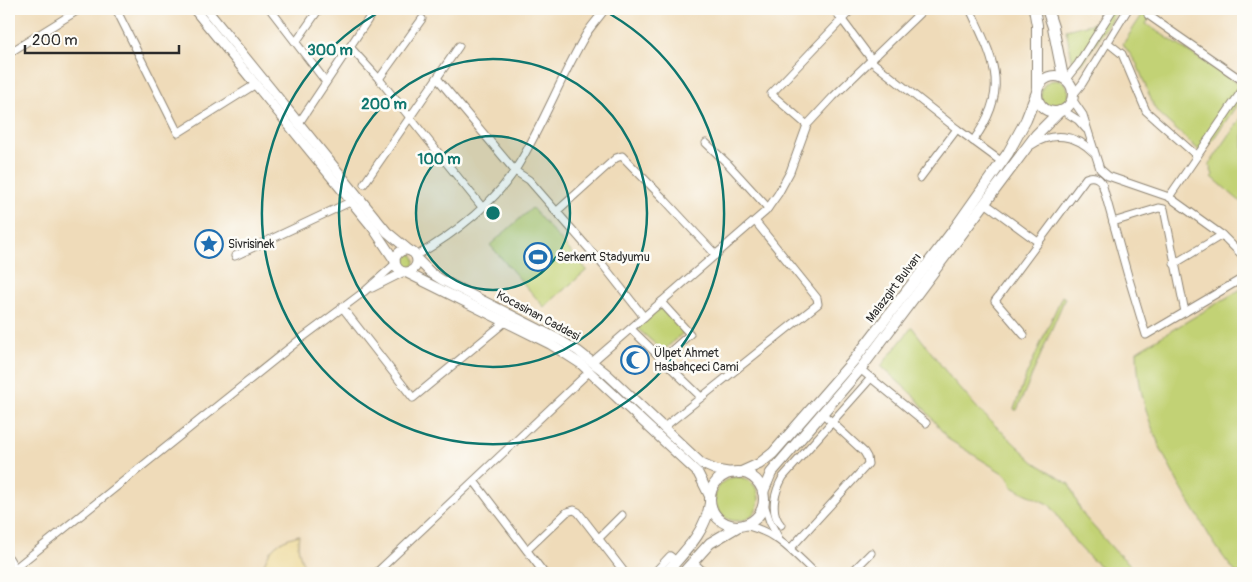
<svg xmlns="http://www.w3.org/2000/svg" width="1252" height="582" font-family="Pangolin,sans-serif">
  <rect width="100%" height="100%" fill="#fdfcf7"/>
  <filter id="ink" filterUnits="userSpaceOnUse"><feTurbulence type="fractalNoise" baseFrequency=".02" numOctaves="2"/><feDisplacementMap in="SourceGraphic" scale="10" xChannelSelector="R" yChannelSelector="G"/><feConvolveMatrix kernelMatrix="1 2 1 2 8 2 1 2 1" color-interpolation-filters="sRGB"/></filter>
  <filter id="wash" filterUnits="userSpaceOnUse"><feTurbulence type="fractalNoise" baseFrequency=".0096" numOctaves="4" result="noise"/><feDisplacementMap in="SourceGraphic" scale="20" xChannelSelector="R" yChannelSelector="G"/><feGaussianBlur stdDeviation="1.12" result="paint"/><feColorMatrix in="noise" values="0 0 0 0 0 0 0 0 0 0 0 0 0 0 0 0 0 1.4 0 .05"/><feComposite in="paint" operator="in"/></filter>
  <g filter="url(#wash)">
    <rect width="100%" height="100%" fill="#efdbb9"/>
    <g fill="#c2d275" stroke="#767e50">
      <path d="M1107,9h11l-35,54 -7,2 -3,-2 -7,-33 32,-8z"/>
      <path d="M1146,9h9l-9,15 97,63v9l-40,58 -45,-41 -4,-6 -17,-43 -14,-20z"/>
      <circle cx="1055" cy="94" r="14"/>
      <path d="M1243,115v89l-31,-27 1,-2 -2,-5 1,-3 -3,-2z"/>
      <path d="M532,208l55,62 -43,37 -54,-62z"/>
      <circle cx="406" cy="261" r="9"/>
      <path d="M1243,288v285h-7c-5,-7 -11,-13 -16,-21 -9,-12 -16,-26 -24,-39 -30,-49 -59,-103 -59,-162z"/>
      <path d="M1062,296l3,2 -48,112h-2l-1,-1 12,-33z"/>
      <path d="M661,307l24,24 -22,20 -26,-23z"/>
      <path d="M912,327l38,50 30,34 54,51 35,22 11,25 5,8 30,34 25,22h-31l-19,-15 -14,-15 -26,-38 -38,-18 -2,-6 -4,-6 -58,-36 -32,-41 -35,-32z"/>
      <circle cx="737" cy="499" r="22"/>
    </g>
    <path fill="#eeda9e" stroke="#8c8264" d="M299,535c-3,14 2,27 10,38h-54c7,-3 9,-9 12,-16 7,-14 17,-18 32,-22z"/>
  </g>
  <g filter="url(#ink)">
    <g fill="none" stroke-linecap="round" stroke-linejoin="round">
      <defs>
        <g id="minor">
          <path d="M116,9l62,124 78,-49"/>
          <path d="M270,9l56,73"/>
          <path d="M834,9l38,51"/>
          <path d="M970,9c24,52 41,80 3,132"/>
          <path d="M1148,15l95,66"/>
          <path d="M296,42l23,-33"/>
          <path d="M1107,42l15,12 24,57 51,45"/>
          <path d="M350,47l29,32 103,128"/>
          <path d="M9,53l71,-44"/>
          <path d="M871,61l86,68 45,33"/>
          <path d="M437,78l78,93 14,9 74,85 41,52"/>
          <path d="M379,79l43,-60"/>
          <path d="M1066,79l12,-15 35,-55"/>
          <path d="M1073,95l9,-11 46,-75"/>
          <path d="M1072,99l11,16 17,54 8,7 61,21 53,38 21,21"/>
          <path d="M1062,110l16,10 8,9"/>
          <path d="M299,123l76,-114"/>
          <path d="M807,125l-36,-31 81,-85"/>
          <path d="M706,143l22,21 40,44"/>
          <path d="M1030,146c22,-15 46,-12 64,7"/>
          <path d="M920,178l37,-49"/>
          <path d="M364,184l95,-138"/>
          <path d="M1169,197l74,-108"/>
          <path d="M985,203l53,39"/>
          <path d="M556,212l60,-54 6,-2 41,42 53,57"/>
          <path d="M1113,222l46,-14 5,1 21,103"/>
          <path d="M235,256l115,-54"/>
          <path d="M416,256c38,-22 82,-55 104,-94 24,-40 41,-85 65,-126 5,-9 14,-18 20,-27"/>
          <path d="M1174,264l48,-29"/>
          <path d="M372,288l32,-16"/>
          <path d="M661,302l29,32 -28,25"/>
          <path d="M342,307l71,91 92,-76"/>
          <path d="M631,329l70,68"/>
          <path d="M1024,335l-29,-34 91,-123c7,-3 12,-1 16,5l26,93 18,59 97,-57"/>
          <path d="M592,362l174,-151 12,-17 12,-22 17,-47 26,-28 91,-88"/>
          <path d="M860,369l66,54"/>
          <path d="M663,428l155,-124 -1,-6 -62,-77"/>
          <path d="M474,481l70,92"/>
          <path d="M763,501l7,21 8,15"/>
          <path d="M744,525c31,6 49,27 71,48"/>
          <path d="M781,525c-12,-13 -6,-34 2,-48l88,-99"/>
          <path d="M598,539l24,-24"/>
          <path d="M790,549l78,-85 -1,-7 -3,-5 -42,-39"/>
          <path d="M527,550l40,-38 7,-2 4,2 47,61"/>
          <path d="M9,558l6,10"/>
          <path d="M693,562l12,11"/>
          <path d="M9,573l289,-232 67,-50 30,-27"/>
          <path d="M376,573l214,-202"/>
          <path d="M654,573l16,-17 6,5"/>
          <path d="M851,573l20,-20"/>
        </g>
        <g id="major">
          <path d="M194,9l179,219 22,33"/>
          <path d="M206,9l181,223 23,19"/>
          <circle cx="406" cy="261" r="11"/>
          <path d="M417,259l14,14 11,7 116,59 20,12 29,23 95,90 14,6 18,3"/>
          <path d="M407,273l143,71 31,20 117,109 12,24"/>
        </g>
        <g id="highway">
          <path d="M1034,9l3,16v62"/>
          <path d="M1047,9l6,18 10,50"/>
          <circle cx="1055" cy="94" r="18"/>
          <circle cx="737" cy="499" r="27"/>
          <path d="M739,473l20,-9 14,-11 81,-93 101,-132 53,-75 18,-33 11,-28"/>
          <path d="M763,492l8,-19 91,-106 174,-232 24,-24"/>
          <path d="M666,573c18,-21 40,-41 44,-70"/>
          <path d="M683,573l27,-30 29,-17"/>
        </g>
      </defs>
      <use href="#minor" stroke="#8d8372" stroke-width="9"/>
      <use href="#major" stroke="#8d8372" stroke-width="11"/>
      <use href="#highway" stroke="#8d8372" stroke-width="12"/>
      <use href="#minor" stroke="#fff" stroke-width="7"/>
      <use href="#major" stroke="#fff" stroke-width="9"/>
      <use href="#highway" stroke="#fff" stroke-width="10"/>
    </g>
  </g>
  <circle cx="493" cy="213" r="77" fill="#0f766e" fill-opacity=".12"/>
  <g fill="none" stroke="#0f766e" stroke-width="2.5">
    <circle cx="493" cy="213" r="77"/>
    <circle cx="493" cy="213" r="154"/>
    <path d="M601 9A231 231 0 1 1 385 9"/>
  </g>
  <defs>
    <symbol id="sight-ring" viewBox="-11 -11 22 22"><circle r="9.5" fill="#fdfcf7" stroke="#1f6fb2" stroke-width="1.5"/><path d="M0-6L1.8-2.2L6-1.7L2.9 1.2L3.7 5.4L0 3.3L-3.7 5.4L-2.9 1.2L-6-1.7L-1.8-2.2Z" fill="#1f6fb2"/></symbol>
    <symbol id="stadium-ring" viewBox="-11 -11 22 22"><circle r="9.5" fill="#fdfcf7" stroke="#1f6fb2" stroke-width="1.5"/><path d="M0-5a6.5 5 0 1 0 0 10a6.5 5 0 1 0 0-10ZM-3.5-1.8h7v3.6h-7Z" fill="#1f6fb2"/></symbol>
    <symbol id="mosque-ring" viewBox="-11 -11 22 22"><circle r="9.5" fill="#fdfcf7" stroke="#1f6fb2" stroke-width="1.5"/><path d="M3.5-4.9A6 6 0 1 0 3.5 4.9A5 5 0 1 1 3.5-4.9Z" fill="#1f6fb2"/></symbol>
  </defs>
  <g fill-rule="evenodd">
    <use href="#sight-ring" x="193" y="228" width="32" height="32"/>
    <use href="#stadium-ring" x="522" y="241" width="32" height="32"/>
    <use href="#mosque-ring" x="619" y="344" width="32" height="32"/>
  </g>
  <g text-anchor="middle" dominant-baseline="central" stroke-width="5" stroke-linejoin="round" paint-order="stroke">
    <g font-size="12" fill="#2b2b2b" stroke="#fdfcf7" text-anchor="start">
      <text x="228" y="244">Sivrisinek</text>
      <text x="557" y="257">Serkent Stadyumu</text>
      <text x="654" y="353">Ülpet Ahmet<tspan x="654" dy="14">Hasbahçeci Cami</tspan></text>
    </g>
    <g font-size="12" fill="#2b2b2b" stroke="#fdfcf7">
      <text transform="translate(894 288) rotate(-53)">Malazgirt Bulvarı</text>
      <text transform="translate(538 316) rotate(28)">Kocasinan Caddesi</text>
    </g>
  </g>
  <circle cx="493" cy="213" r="8" fill="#0f766e" stroke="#fdfcf7" stroke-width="2.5"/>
  <g font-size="15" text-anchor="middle" font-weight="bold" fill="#0f766e" stroke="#fdfcf7" stroke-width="5" stroke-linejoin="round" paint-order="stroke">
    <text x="330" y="55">300 m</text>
    <text x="384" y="109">200 m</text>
    <text x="439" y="164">100 m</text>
  </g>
  <rect width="1252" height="582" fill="none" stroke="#fdfcf7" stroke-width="30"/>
  <path d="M25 45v8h154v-8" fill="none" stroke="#2b2b2b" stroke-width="2.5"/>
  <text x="32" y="45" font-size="15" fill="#2b2b2b" stroke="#fdfcf7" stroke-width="4" paint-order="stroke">200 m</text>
</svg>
